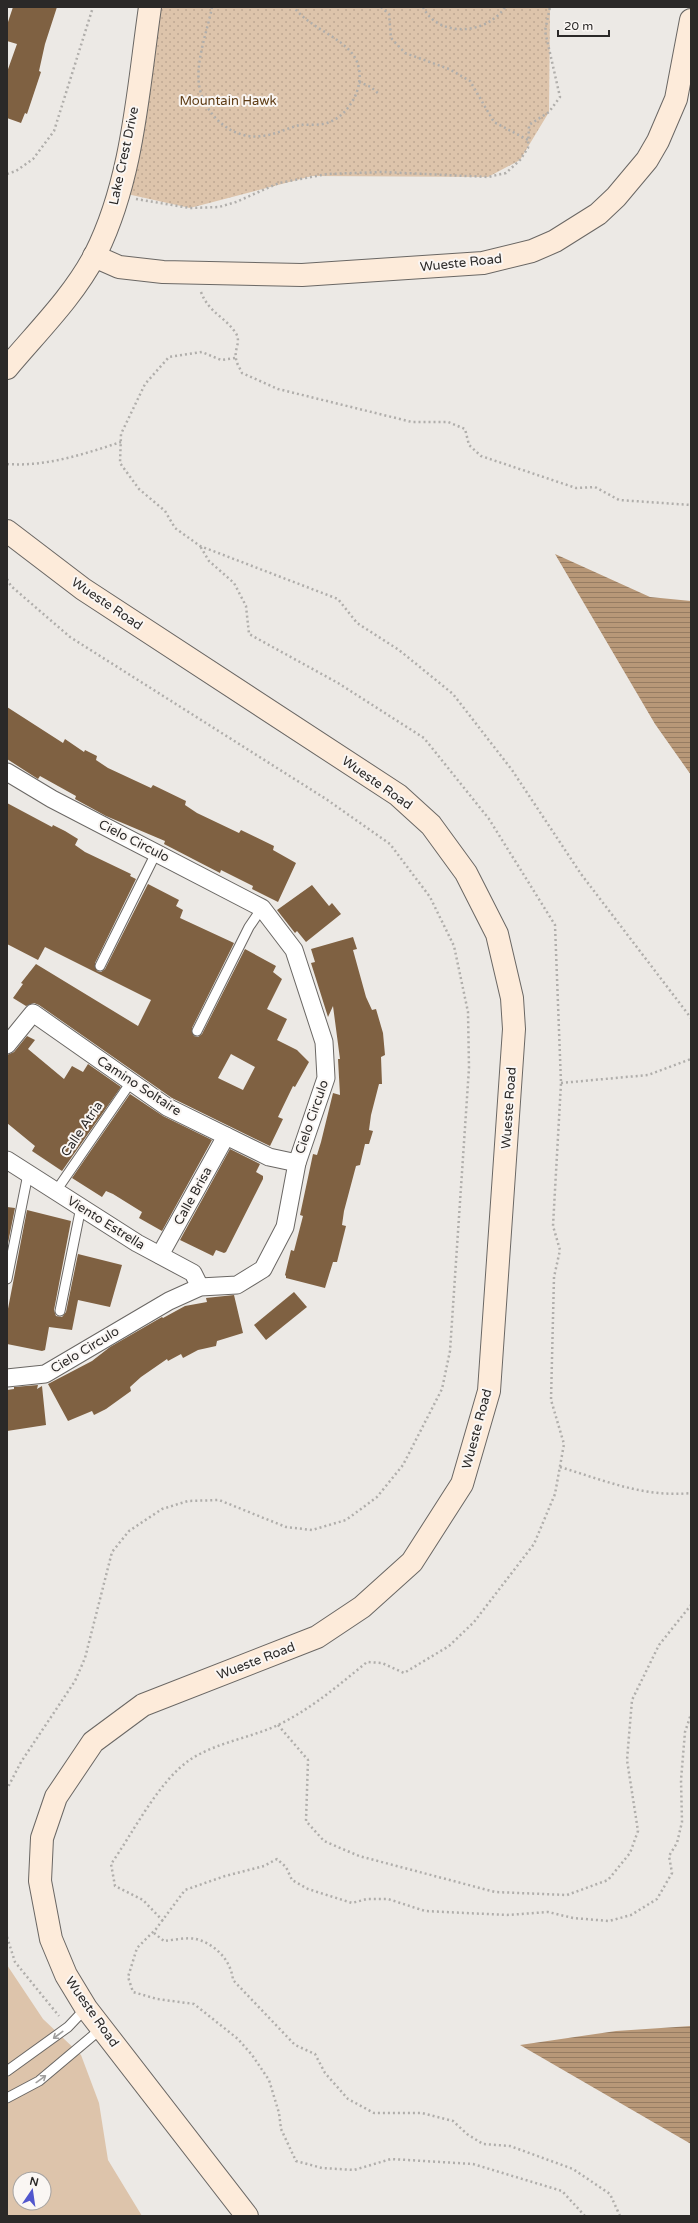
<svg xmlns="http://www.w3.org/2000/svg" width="698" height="2223" font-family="'Varela Round',sans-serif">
  <defs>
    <pattern id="park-dots" width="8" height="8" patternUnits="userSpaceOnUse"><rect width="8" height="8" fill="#ddc4ab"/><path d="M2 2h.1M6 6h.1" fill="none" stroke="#bea893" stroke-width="1.8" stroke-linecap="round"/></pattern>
    <pattern id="water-rules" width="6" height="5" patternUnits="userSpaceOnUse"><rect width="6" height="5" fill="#b89878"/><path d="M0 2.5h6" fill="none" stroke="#967c62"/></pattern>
  </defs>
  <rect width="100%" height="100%" fill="#ece9e5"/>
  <path fill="url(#park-dots)" d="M148,7h402l-1,105 -29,48 -32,17 -176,-1 -122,32 -72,-16z"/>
  <path fill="#ddc4ab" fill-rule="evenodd" d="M7,1965l36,54 38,36 18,48 9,57 34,56h-135zM20,2179h24v24h-24z"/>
  <g fill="url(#water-rules)">
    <path d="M555,554l95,43 41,4v174l-36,-51z"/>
    <path d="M691,2026v118l-171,-99 96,-14z"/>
  </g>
  <g fill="#7f6142" fill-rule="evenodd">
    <path d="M13,7h44l-12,37 -6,27 2,1 -14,42 -2,-1 -4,10 -14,-5v-46l10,-28 -10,-3v-16z"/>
    <path d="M7,707l56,36 2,-4 19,13 1,-2 12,6 -1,4 12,8 43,20 2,-3 33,16 -1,4 12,8 42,20 2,-3 33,16 -1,4 23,13 -18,39 -26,-13 1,-3 -32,-16 -1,3 -56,-29 1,-3 -59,-25 -31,-17 1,-3 -36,-20 -2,3 -31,-20z"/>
    <path d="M7,803l45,24 1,-2 12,6 13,8 -3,6 10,7 46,22 -1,2 6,3 -41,84 2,8 4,1 4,-3 43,-85 31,16 -3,6 7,4 -3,8 54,25 -42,85 2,8 4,1 4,-3 43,-85 31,17 -3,6 9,7 -15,30 20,10 -10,21 20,10 12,12 -14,25 -2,-1 -15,31 5,2 -13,27 -98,-48 -133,-93 -5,-2 -8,3 -13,-8 10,-14 -2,-1 15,-19 102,62 13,-26 -106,-53 -7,13 -31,-16zM231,1054l24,13 -12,23 -25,-12z"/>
    <path d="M312,885l17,21 3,-3 9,11 -35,28 -9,-11 -2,2 -18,-23z"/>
    <path d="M353,937l4,12 -4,1 13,47 6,13 4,-1 7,24 2,22 -4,2 1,27h-3l-8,31 -2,15 4,1 -4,13h-4l-5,21 -4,1 -12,45 -2,14 4,1 -9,36h-4l-8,26 -39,-10v-2l-1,-1 6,-25 3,1 9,-35 -3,-1 13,-61 4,1 4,-13 12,-49 7,2 -2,-36h2l-7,-53 -5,11 -17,-54 4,-1 -4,-13z"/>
    <path d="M27,1036l8,4 -7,9 36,30 8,-13 11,6 5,-8 33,23 -59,84 -30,-20 3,-5 -28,-23v-68l7,-3z"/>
    <path d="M130,1094l33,22 49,24 -50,91 -23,-13 3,-6 -29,-18 -7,-3 -4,6 -30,-19z"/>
    <path d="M230,1149l30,15 -4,8 7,4v3l-37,73 -2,1 -8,-3 -3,6 -33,-16z"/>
    <path d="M7,1207l8,1 -8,40z"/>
    <path d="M27,1210l44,11 -17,89 2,6 6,1 4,-5 12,-58 44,11 -12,42 -32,-7 -6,30 -23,-3 -4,23 -3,1 -35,-7v-30z"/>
    <path d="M294,1292l13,15 -41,33 -12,-15z"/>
    <path d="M234,1295l9,38 -26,8 -1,5 -18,4 -15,8 -2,-4 -13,7 -1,-2 -26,18 -11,10 1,4 -25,18 -12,6 -2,-4 -24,10 -20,-37 44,-23 18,-14 52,-30 1,1 22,-12 22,-4 -1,-4z"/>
    <path d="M38,1385l-1,4 5,-3 4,39 -39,6v-41l7,-1v-2z"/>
  </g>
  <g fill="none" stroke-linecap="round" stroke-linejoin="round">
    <defs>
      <g id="lane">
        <path d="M100,966l56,-113"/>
        <path d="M197,1031l52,-104 13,-19"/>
        <path d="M56,1191l75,-109"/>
        <path d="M7,1279l21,-105"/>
        <path d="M60,1311l21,-104"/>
        <path d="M7,2071l61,-44 18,-19"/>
        <path d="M7,2098l32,-17 63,-53"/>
      </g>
      <g id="street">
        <path d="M7,772l45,27 210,109 32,42 30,92 2,36 -29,85 -12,64 -22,42 -26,16 -37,2 -31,14 -124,73 -38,4"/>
        <path d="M7,1045l26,-32 134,94 102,50 28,6"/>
        <path d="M7,1160l130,83 56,30 7,14"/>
        <path d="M160,1255l66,-119"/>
      </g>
      <g id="secondary">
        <path d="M94,256l25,11 44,5 139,3 181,-12 49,-12 23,-10 43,-27 18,-17 31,-37 11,-19 18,-42 15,-79"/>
        <path d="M7,368c30,-36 66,-71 88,-113 38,-75 43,-166 55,-248"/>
        <path d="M7,531l76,58 315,206 33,30 35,48 31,61 15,64 2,31 -25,362 -27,93 -50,78 -50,45 -45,30 -174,68 -50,37 -37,55 -14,41 -2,43 11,58 15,36 20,33 161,208"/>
      </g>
    </defs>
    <use href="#lane" stroke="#6a6764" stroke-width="11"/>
    <use href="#street" stroke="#6a6764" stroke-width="19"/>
    <use href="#secondary" stroke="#6a6764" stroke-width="24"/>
    <g stroke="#b0aeab" stroke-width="2.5" stroke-dasharray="2 3" stroke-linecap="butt">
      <path d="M212,7c-5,26 -18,57 -12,83 7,27 33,50 62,46 13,-1 25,-8 38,-11 8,-1 18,1 27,-2 22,-7 38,-36 31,-58 -6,-25 -49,-36 -64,-58"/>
      <path d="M381,7l8,7 2,24 14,15 44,16 21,12 24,41 34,18"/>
      <path d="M423,7c15,31 64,28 82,0"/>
      <path d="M359,82l12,5 9,8"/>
      <path d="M7,174l9,-3 17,-12 21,-28 39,-124"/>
      <path d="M136,199l54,9 29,-1 17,-5 43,-19 48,-9 56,-2 105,5 18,-4 14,-13 8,-12 1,-23 20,-13 11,-15 -15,-66 5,-24"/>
      <path d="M201,292c8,21 23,24 34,40 7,9 -1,17 1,26 0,5 4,10 6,15l36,16 134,33h36l17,7 4,16 12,11 95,32 19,-1 24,13 72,5"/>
      <path d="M235,358l-14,2 -19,-8 -33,5 -24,27 -24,50 -1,29 19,26 26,22 10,17 25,18 138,53 19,24 42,27 54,44 59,76 69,104 110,144"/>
      <path d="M7,464c39,3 77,-10 114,-22"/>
      <path d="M7,579l4,7 59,51 256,162 64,45 40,53 24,49 14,66 1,56 -19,283 -8,38 -39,76 -26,32 -31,23 -34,10 -26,-3 -67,-27 -31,1 -26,8 -33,22 -17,21 -27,106 -10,23 -54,81 -14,27"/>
      <path d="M561,1083l87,-8 43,-16"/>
      <path d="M560,1467c43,13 85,31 131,26"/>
      <path d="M278,1725l30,35 -2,61 18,20 35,15 136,36 72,3 41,-15 22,-27 8,-22 -11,-71 5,-60 27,-55 32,-40"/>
      <path d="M163,1921l-20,-21 -28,-14 -4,-22c22,-31 48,-84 80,-105 27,-17 59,-21 87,-34 33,-16 61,-40 89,-63l15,1 22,10 45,-27 25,-24 60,-78 21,-50 9,-50 -13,-44 3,-123 6,-27 -7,-24 8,-143 -6,-158 -66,-106 -65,-81 -86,-55 -89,-49 -3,-28 -12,-23 -25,-22 -9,-15"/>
      <path d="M154,1933l10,8c10,-1 23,-4 32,-2 19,5 35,21 37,41l62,65 20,9 10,19 23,26 26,14h48l31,8 14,13 16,10 27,2 63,23 37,25 10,22"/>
      <path d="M7,1937l8,25 44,54"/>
      <path d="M585,2216l-23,-25 -89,-27 -82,-5 -37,11 -32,-2 -26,-7 -15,-32 -2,-16 -10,-33 -17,-25 -14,-16 -44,-35 -37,-5 -24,-7 -5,-15 9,-29 19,-19 29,-39 40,-14 39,-10 13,-7 9,8 6,13 16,9 44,14 15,-4h21l37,12 82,4 41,-3 25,6 36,3 22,-6 26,-16 15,-26 -3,-17 8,-13 5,-21 -1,-42 4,-48 6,-18"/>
    </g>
    <use href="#lane" stroke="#fff" stroke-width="9"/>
    <use href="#street" stroke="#fff" stroke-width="17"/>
    <use href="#secondary" stroke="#fdebda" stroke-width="22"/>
  </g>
  <defs><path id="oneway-shaft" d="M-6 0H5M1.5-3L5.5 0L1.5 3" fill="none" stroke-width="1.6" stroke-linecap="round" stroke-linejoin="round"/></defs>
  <g stroke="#a09f9e">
    <use href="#oneway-shaft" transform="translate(58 2035) rotate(143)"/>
    <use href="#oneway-shaft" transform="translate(41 2079) rotate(-36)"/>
  </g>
  <g text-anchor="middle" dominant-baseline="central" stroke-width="4" stroke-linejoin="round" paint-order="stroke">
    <g font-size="13" fill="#5e3c15" stroke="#faf6f3">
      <text x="228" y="101">Mountain Hawk</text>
    </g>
    <g font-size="13" fill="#2b2928" stroke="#faf6f3">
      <text transform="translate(124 156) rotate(-78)">Lake Crest Drive</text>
      <text transform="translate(461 263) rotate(-6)">Wueste Road</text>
      <text transform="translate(107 604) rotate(34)">Wueste Road</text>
      <text transform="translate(377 783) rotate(35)">Wueste Road</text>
      <text transform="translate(134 841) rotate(27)">Cielo Circulo</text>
      <text transform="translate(139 1086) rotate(33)">Camino Soltaire</text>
      <text transform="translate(509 1108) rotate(-86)">Wueste Road</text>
      <text transform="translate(312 1117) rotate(-71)">Cielo Circulo</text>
      <text transform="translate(82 1129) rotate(-56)">Calle Atria</text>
      <text transform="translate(193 1196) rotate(-61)">Calle Brisa</text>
      <text transform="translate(106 1223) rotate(32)">Viento Estrella</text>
      <text transform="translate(85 1350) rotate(-31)">Cielo Circulo</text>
      <text transform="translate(477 1429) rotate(-75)">Wueste Road</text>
      <text transform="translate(256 1661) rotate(-21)">Wueste Road</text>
      <text transform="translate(92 2012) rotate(55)">Wueste Road</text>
    </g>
  </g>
  <rect width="698" height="2223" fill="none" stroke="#2b2928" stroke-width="16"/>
  <g transform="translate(32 2191) rotate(13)"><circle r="19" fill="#faf6f3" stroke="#a7a4a2"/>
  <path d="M0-3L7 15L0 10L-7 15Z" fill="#5156cd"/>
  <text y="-6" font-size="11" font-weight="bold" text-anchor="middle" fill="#2b2928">N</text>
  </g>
  <path d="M558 30v6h51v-6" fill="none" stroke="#2b2928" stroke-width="2"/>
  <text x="564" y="30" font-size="12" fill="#2b2928" stroke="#faf6f3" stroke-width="3" paint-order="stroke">20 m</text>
</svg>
